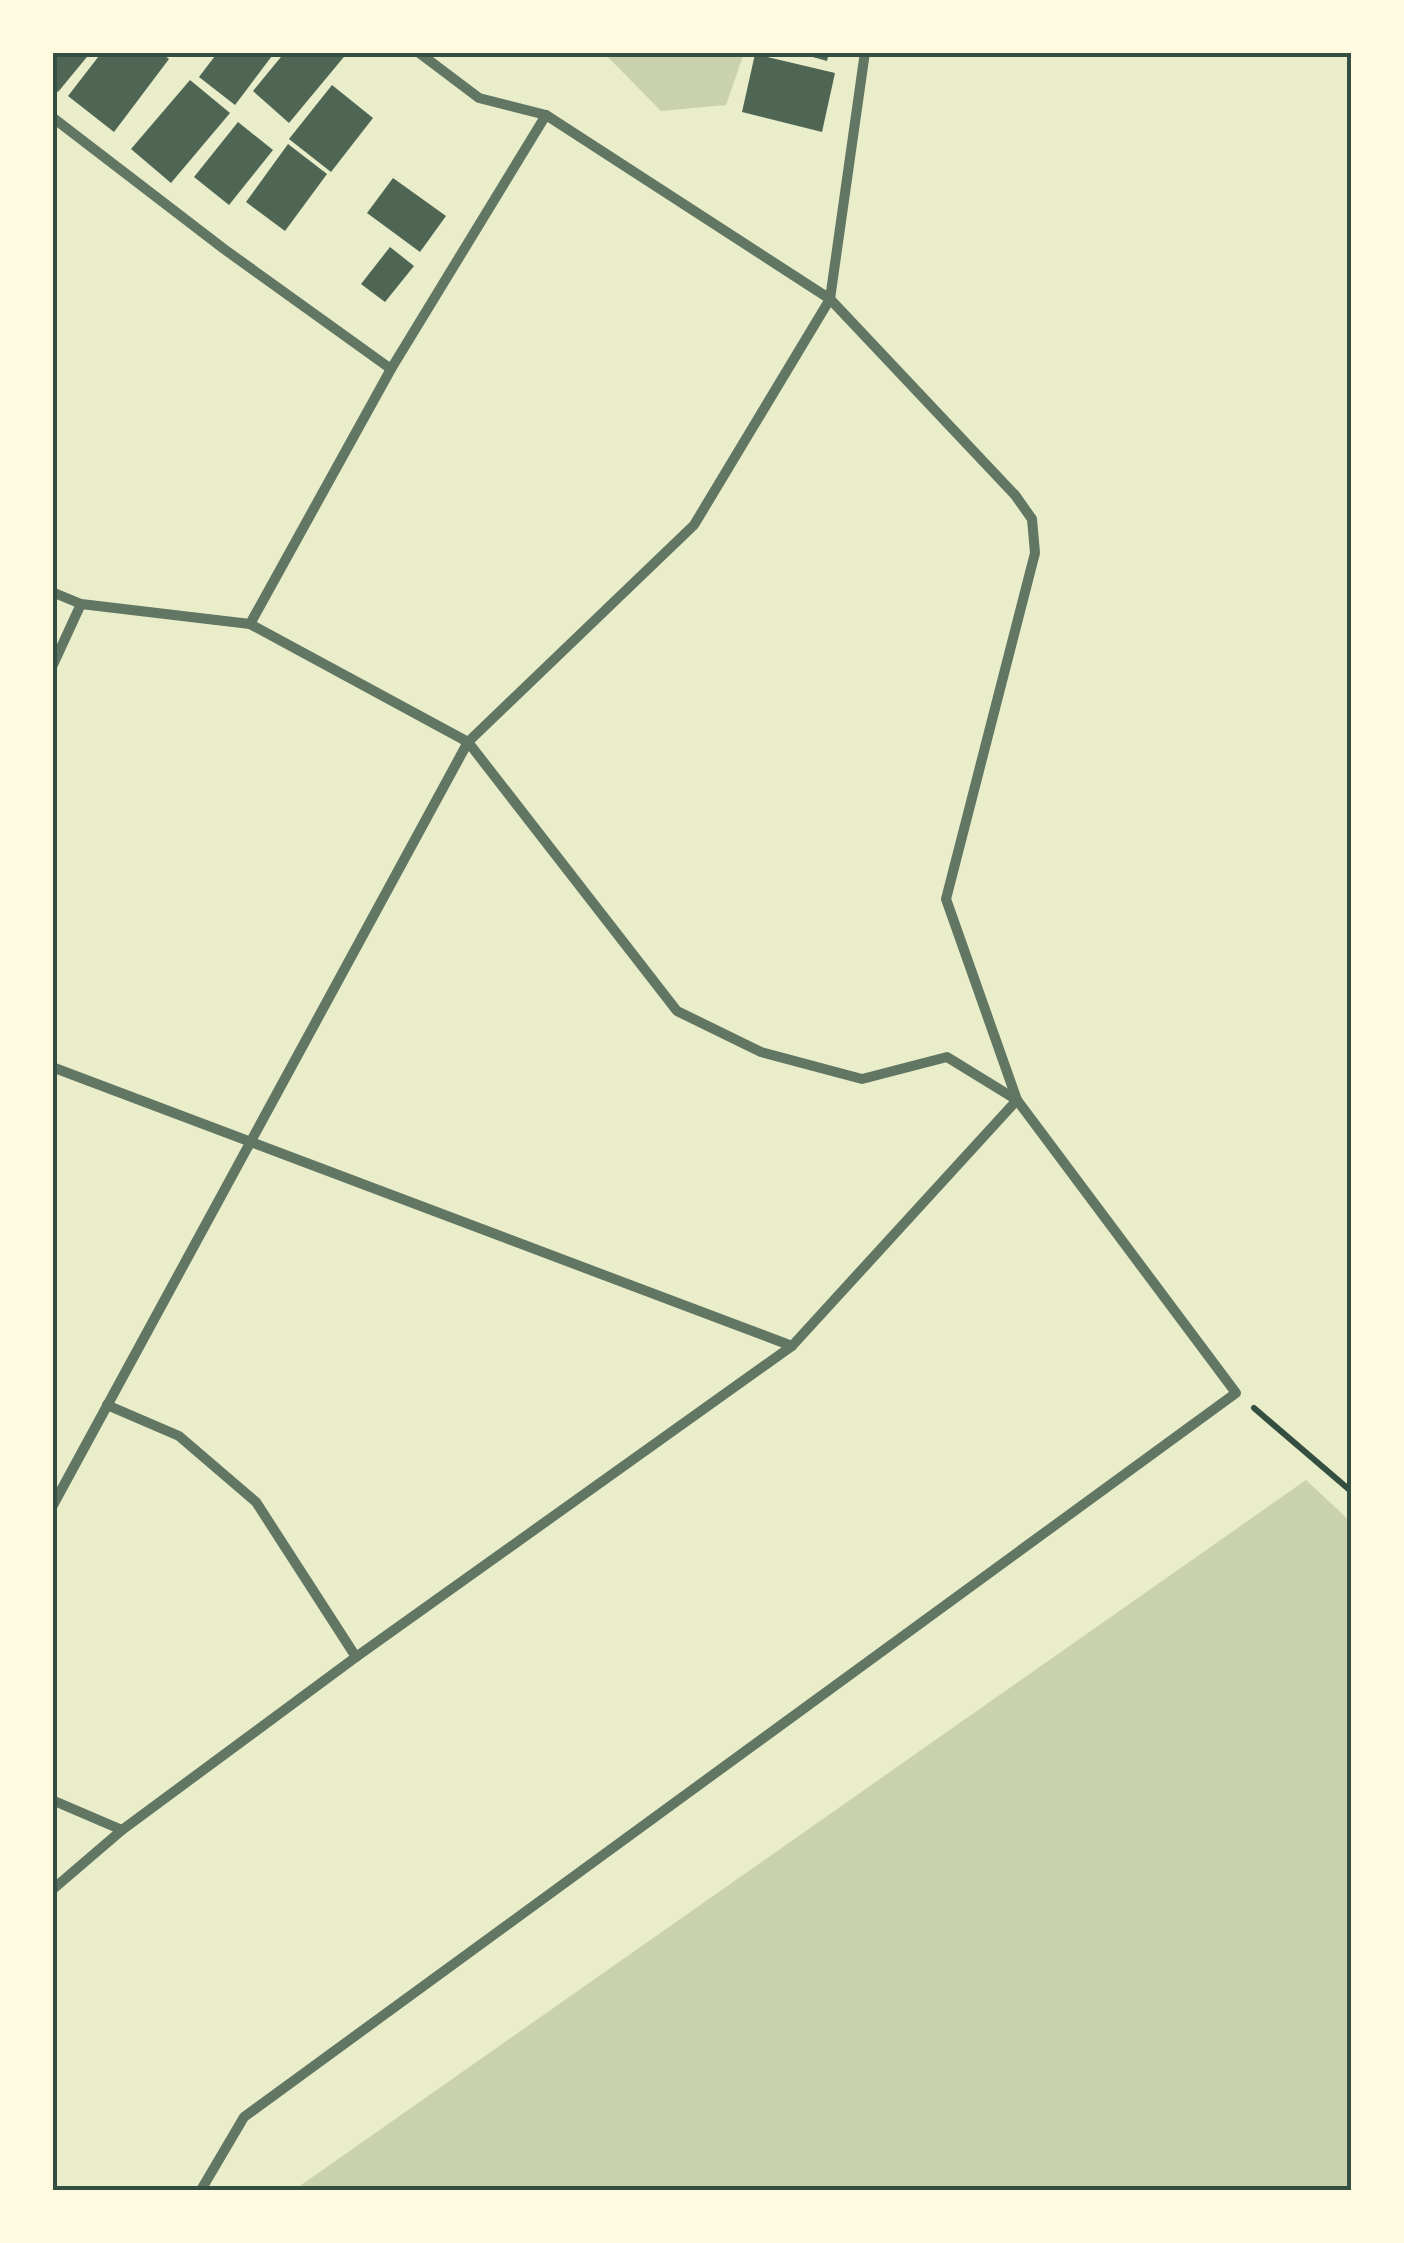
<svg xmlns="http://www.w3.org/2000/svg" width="1404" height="2243" font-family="Lora,serif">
  <rect width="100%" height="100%" fill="#e9edc9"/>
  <g fill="#cad2ad">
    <path d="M604,53h140l-18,52 -65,6z"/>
    <path d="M1306,1480l45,42v668h-1057z"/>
  </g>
  <g fill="#4f6655">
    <path d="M52,52h39l-33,40 -6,-5z"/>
    <path d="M102,52h58l9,7 -55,73 -46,-36z"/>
    <path d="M218,52h57l-40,53 -36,-28z"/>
    <path d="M285,52h63l-59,71 -36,-32z"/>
    <path d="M795,52h34l-2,9z"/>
    <path d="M755,54l80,19 -13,59 -80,-20z"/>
    <path d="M190,80l40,33 -59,70 -40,-34z"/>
    <path d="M332,85l41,33 -42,54 -42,-33z"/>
    <path d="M238,122l35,28 -44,55 -35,-28z"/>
    <path d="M288,144l39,30 -42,57 -39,-29z"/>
    <path d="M393,178l53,38 -26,36 -53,-39z"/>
    <path d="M390,247l24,19 -29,36 -24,-18z"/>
  </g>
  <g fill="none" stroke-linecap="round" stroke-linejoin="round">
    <path stroke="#344e41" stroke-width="6" d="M1254,1408l98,84"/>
    <g stroke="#617663" stroke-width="10">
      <path d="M418,52l61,46 67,17 284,184 185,196 17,24 3,34 -89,346 71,201"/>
      <path d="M52,117l172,132 167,120"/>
      <path d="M52,592l29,12 169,20 218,118 209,269 84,41 101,27 85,-22 70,43 219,293 -992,724 -43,73"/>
      <path d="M250,624l141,-255 155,-254"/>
      <path d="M52,667l29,-63"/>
      <path d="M52,1067l740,279"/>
      <path d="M107,1405l72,31 77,66 100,155"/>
      <path d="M52,1507l416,-765 226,-217 136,-226 35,-247"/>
      <path d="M52,1800l70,30"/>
      <path d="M52,1890l70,-60 234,-173 436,-311 225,-246"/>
    </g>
  </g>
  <rect width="1404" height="2243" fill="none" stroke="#fefae0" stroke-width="110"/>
  <rect x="55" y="55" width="1294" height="2133" fill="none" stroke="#344e41" stroke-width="4"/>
</svg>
